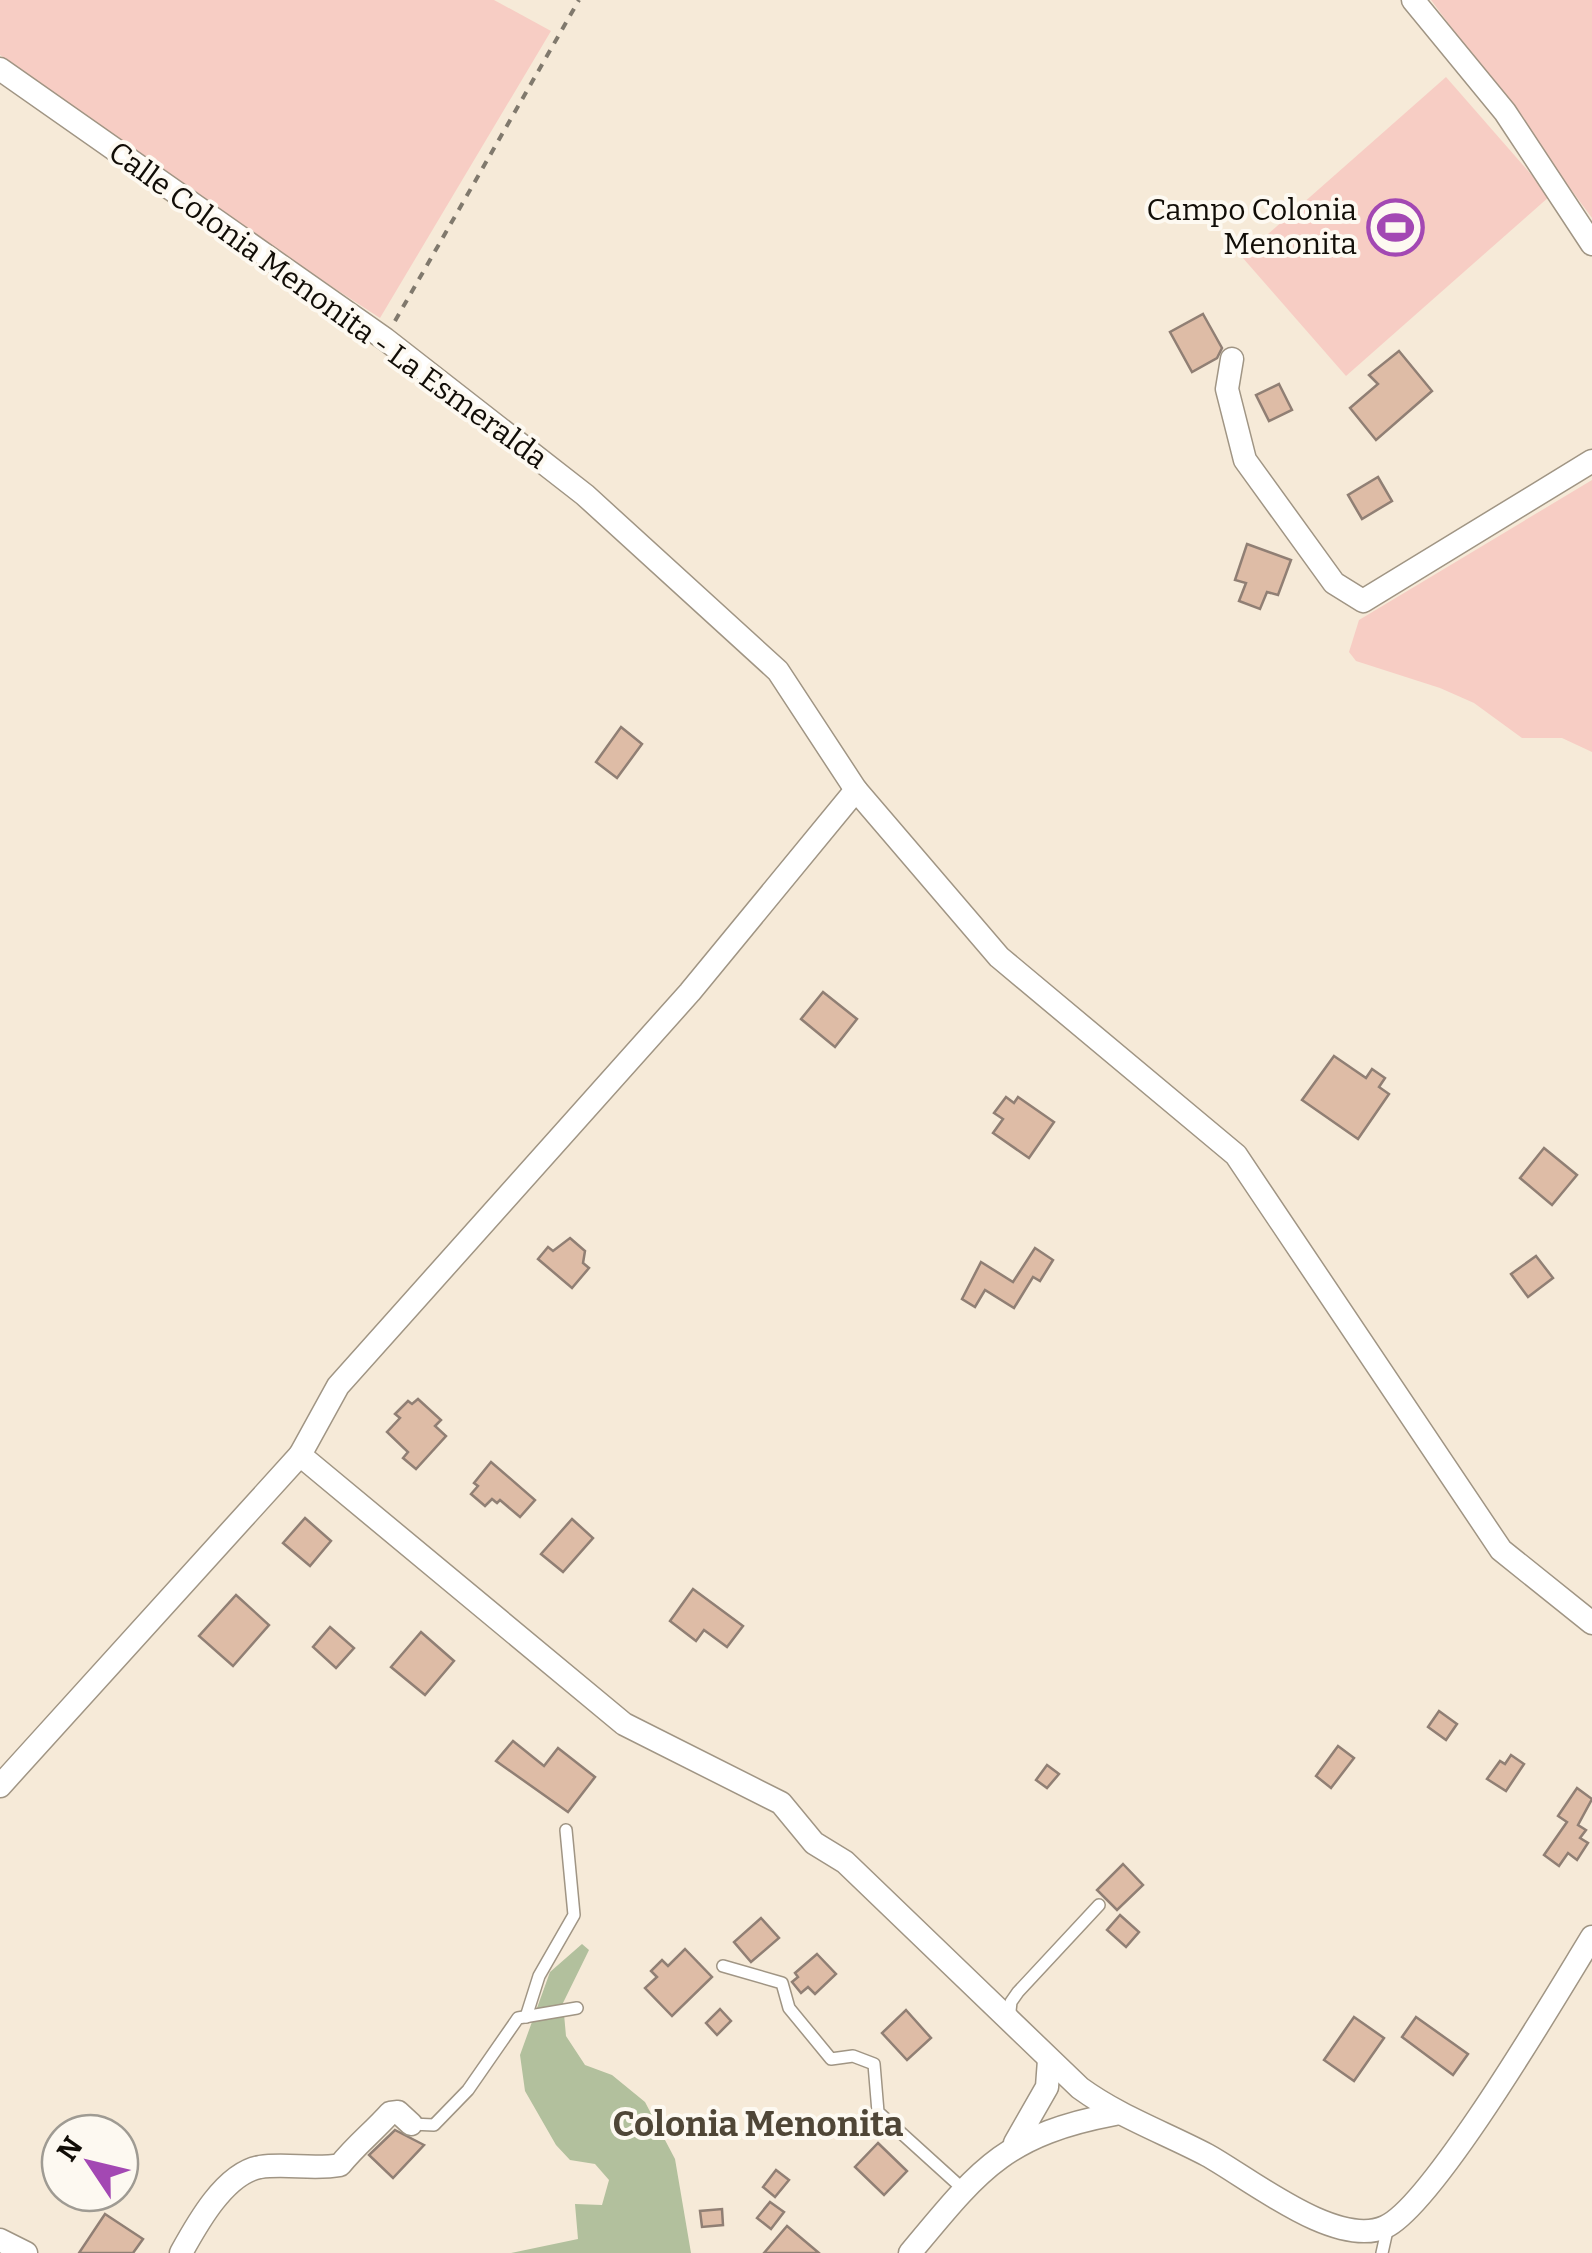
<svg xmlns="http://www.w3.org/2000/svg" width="1592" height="2253" font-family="Bitter,serif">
  <rect width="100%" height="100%" fill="#f6ead8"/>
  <g fill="#f7cdc4">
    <path d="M0,0h494l57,31 -171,287 -121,-79 -259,-184z"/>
    <path d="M1431,0h161v218z"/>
    <path d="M1446,77l104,119 -204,180 -104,-119z"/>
    <path d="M1592,480v272l-30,-14h-40l-48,-35 -34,-15 -84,-27 -7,-9 10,-32z"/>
  </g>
  <path fill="#b2c09d" d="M582,1944l7,6 -26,53 3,33 19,29 27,10 33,27 30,57 16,94h-180l67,-14 -3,-35 27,1 7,-25 -14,-16 -25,-4 -14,-15 -31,-54 -5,-36 30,-83z"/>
  <g fill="#debca6" stroke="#907f74" stroke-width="2.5">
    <path d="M1203,314l19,34 -5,10 -25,14 -22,-40z"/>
    <path d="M1399,351l33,40 -56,49 -26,-32 28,-24 -9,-9z"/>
    <path d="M1279,384l13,26 -23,11 -13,-26z"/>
    <path d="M1378,477l14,24 -30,18 -14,-24z"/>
    <path d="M1247,544l44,16 -13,35 -11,-3 -7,17 -21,-8 7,-18 -11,-3z"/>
    <path d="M621,727l21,17 -25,34 -21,-16z"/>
    <path d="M823,992l34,27 -22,28 -34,-28z"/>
    <path d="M1334,1056l32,22 6,-9 13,9 -6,9 10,7 -31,45 -56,-39z"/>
    <path d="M1006,1097l8,6 4,-6 36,25 -25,36 -36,-25 10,-14 -9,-6z"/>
    <path d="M1544,1148l33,27 -25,30 -32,-27z"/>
    <path d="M570,1238l15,13 -2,12 6,5 -17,20 -34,-29 10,-12 5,4z"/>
    <path d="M1035,1248l18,12 -13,21 -7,-4 -19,31 -29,-18 -10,17 -13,-8 19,-37 32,20z"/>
    <path d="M1536,1256l17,22 -25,19 -17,-23z"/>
    <path d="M418,1399l23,21 -6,6 11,10 -30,33 -13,-11 5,-6 -21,-20 13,-14 -5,-4 13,-13 4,3z"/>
    <path d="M491,1462l44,38 -15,17 -20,-17 -3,3 -5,-4 -7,7 -14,-12 7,-8 -4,-3z"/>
    <path d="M305,1518l26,23 -21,25 -27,-23z"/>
    <path d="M572,1519l21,19 -30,34 -22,-18z"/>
    <path d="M693,1589l50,37 -16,21 -23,-17 -8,11 -26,-20z"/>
    <path d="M236,1595l33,30 -36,41 -34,-30z"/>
    <path d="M330,1627l24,21 -18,20 -23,-21z"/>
    <path d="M421,1632l33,29 -29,34 -34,-28z"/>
    <path d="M1439,1711l18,13 -11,16 -18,-13z"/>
    <path d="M513,1741l31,25 14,-18 37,29 -27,35 -72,-51z"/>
    <path d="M1338,1746l16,12 -23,30 -15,-12z"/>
    <path d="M1511,1755l13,9 -18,27 -19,-12 13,-18 5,3z"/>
    <path d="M1047,1765l12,9 -12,14 -11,-8z"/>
    <path d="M1577,1788l15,11 -14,26 8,5 -6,8 8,5 -11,17 -9,-7 -9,13 -15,-11 23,-33 -9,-6z"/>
    <path d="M1123,1864l20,21 -26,25 -20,-20z"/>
    <path d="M1120,1915l19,17 -13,15 -19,-17z"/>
    <path d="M761,1918l18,20 -28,24 -17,-20z"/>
    <path d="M685,1949l27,28 -40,39 -27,-28 12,-11 -6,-6 11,-11 6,6z"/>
    <path d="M817,1954l19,20 -21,20 -7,-7 -7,6 -9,-11 6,-5 -3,-4z"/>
    <path d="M720,2009l11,12 -14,14 -11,-12z"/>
    <path d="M906,2010l25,28 -24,22 -25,-27z"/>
    <path d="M1354,2017l30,21 -30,43 -30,-21z"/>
    <path d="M1416,2017l52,37 -15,21 -51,-38z"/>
    <path d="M395,2130l29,15 -31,33 -24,-23z"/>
    <path d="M878,2143l29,28 -23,24 -29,-28z"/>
    <path d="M776,2170l13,10 -14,17 -12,-10z"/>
    <path d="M770,2202l14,10 -13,17 -14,-11z"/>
    <path d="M722,2209l1,16 -21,2 -2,-16z"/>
    <path d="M105,2214l38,25 -10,14h-54z"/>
    <path d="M787,2226l32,27h-55z"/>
  </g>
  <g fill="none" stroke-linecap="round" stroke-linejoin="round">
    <defs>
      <g id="lane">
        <path d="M723,1966l59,17 7,25 42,51 22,-3 21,8 4,48 85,77"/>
        <path d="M526,2017l13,-41 35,-61 -8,-85"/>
        <path d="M1009,2020l2,-18 7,-10 81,-87"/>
        <path d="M411,2124l23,1 34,-35 50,-72 59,-10"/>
        <path d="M1382,2253l6,-27"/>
      </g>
      <g id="street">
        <path d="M1413,0l92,112 87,132"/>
        <path d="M0,69l385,270 200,156 193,176 78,119 143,167 237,198 265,395 91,73"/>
        <path d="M1232,359l-5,30 18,71 89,123 29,18 229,-140"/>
        <path d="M856,790l-166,202 -352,394 -38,69 324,269 157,79 33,40 31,19 235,226c40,29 83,44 127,67 42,23 129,94 178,72 48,-21 173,-235 207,-290"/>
        <path d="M0,1786l300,-331"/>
        <path d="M1015,2143l32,-56 2,-27"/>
        <path d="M0,2240l26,13"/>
        <path d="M181,2253c16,-29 44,-80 79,-86 27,-4 53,3 80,-2 16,-20 33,-33 50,-52l8,-1 13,12"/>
        <path d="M910,2253c69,-83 94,-118 205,-139"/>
      </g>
    </defs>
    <use href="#lane" stroke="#a09584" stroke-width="14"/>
    <use href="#street" stroke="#a09584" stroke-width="25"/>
    <path stroke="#80796d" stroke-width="4" stroke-dasharray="8 8" stroke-linecap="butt" d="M395,321l184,-321"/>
    <use href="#lane" stroke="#fff" stroke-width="11"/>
    <use href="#street" stroke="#fff" stroke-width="22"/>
  </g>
  <defs>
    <symbol id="stadium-ring" viewBox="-11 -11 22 22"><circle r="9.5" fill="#fdf9f1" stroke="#a348b3" stroke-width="1.5"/><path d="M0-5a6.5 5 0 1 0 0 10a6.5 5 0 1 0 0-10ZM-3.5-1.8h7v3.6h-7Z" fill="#a348b3"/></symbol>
  </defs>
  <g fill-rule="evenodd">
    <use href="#stadium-ring" x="1364" y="196" width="63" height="63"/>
  </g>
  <g text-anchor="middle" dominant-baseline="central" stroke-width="8" stroke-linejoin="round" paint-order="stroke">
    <g font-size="30" fill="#110d07" stroke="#fdf9f1" text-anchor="end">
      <text x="1357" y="210">Campo Colonia<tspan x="1357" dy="34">Menonita</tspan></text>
    </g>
    <g font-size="30" fill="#110d07" stroke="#fdf9f1">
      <text transform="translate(328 305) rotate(36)">Calle Colonia Menonita - La Esmeralda</text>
    </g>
    <g font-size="35" font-weight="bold" fill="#4f4637" stroke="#fdf9f1">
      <text x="758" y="2124">Colonia Menonita</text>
    </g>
  </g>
  <g transform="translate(90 2163) rotate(305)"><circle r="48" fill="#fdf9f1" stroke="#9f9b93" stroke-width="2.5"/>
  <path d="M0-8L18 38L0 25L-18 38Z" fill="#a348b3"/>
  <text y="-15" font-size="28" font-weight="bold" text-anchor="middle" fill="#110d07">N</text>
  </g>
</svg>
